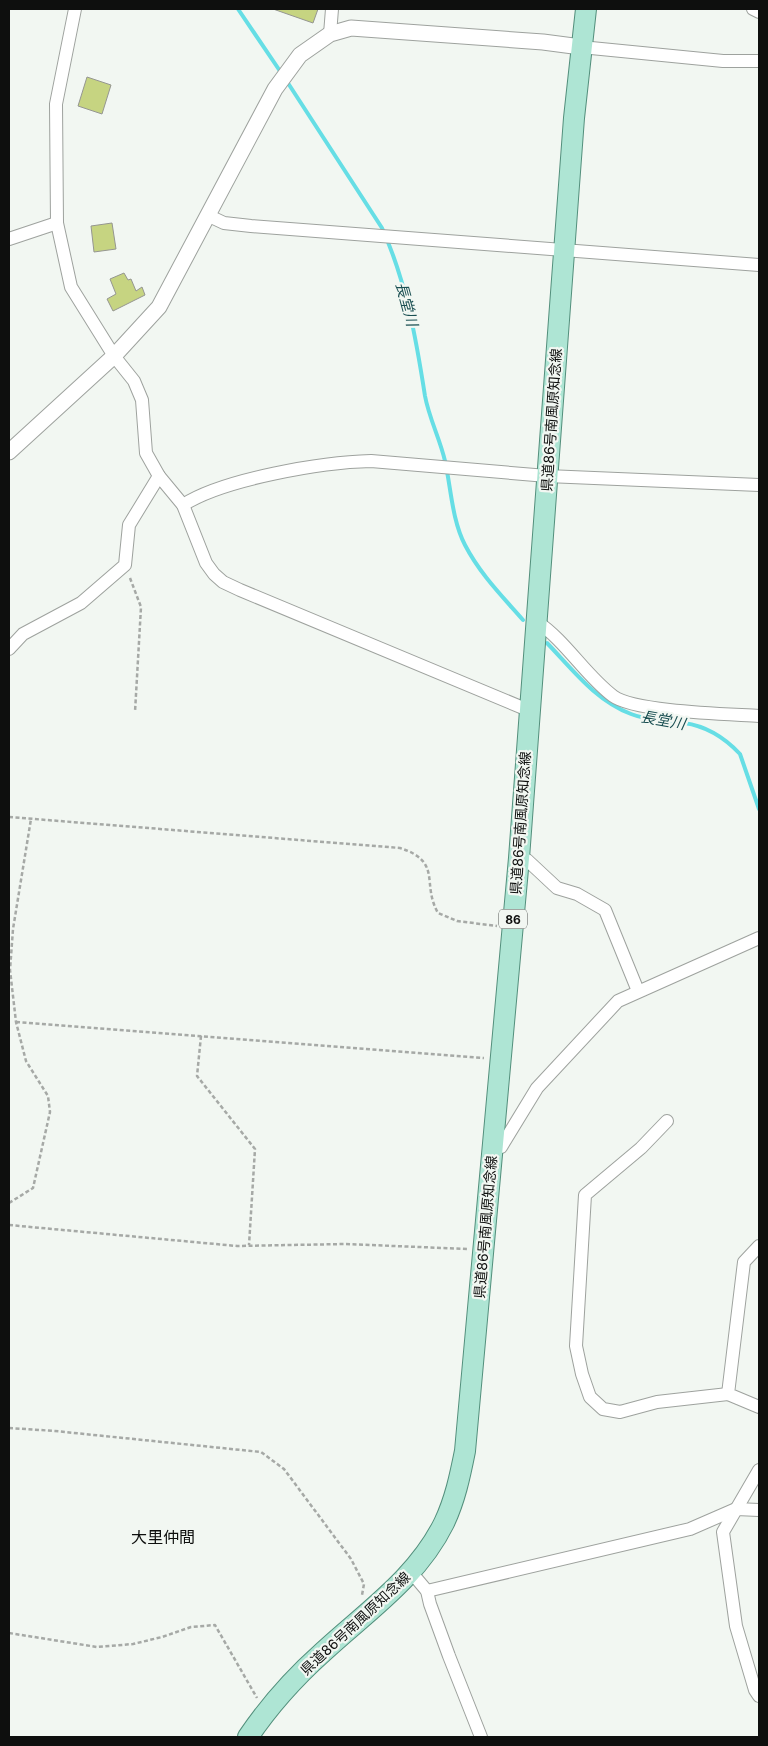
<svg xmlns="http://www.w3.org/2000/svg" width="768" height="1746" font-family="Inter,'Noto Sans JP',sans-serif">
  <rect width="100%" height="100%" fill="#f2f7f2"/>
  <g fill="none" stroke-linecap="round" stroke-linejoin="round">
    <g stroke="#66dee5" stroke-width="4">
      <path d="M238,9l44,65"/>
      <path d="M286,80l96,148c24,53 34,110 43,168 4,22 15,43 20,65 6,27 7,59 20,84 15,29 37,51 58,75"/>
      <path d="M547,643c26,27 48,57 84,71 17,7 35,6 53,9 22,3 41,15 56,31l19,55"/>
    </g>
  </g>
  <g fill="#c6d481" stroke="#959691">
    <path d="M273,9h45l-5,14z"/>
    <path d="M87,77l24,8 -9,29 -24,-8z"/>
    <path d="M112,223l4,26 -22,3 -3,-26z"/>
    <path d="M124,273l4,7 3,-1 5,12 6,-4 3,8 -32,16 -6,-12 9,-5 -6,-15z"/>
  </g>
  <g fill="none" stroke-linecap="round" stroke-linejoin="round">
    <defs>
      <g id="minor">
        <path d="M75,9l-19,95 1,119 14,64 43,69 20,25 8,19 4,53 13,23 24,29 23,58 8,11 9,8 17,8 288,120"/>
        <path d="M753,9l6,3"/>
        <path d="M330,34l2,-25"/>
        <path d="M581,47l142,14h36"/>
        <path d="M207,215l17,8 27,3 508,39"/>
        <path d="M9,239l48,-16"/>
        <path d="M183,505c40,-26 140,-43 188,-44l176,15 212,9"/>
        <path d="M536,621c30,20 49,54 77,75 22,16 115,18 146,20"/>
        <path d="M9,649l14,-15 58,-31 44,-38 4,-40 30,-49"/>
        <path d="M519,858l8,2 30,28 20,6 28,16 33,81"/>
        <path d="M667,1121l-26,27 -56,47 -9,151 6,28 8,23 13,12 17,3 37,-10 71,-8"/>
        <path d="M491,1150l10,-3 36,-59 81,-87 141,-63"/>
        <path d="M759,1246l-15,16 -16,132 31,13"/>
        <path d="M759,1470l-36,62 13,94 19,64 4,6"/>
        <path d="M411,1572l16,19 3,13 19,52 32,81"/>
        <path d="M427,1591l263,-62 46,-20 23,1"/>
      </g>
      <path id="tertiary" d="M9,452l105,-96 45,-49 116,-218 25,-34 30,-21 21,-6 192,14 38,5"/>
      <path id="primary" d="M248,1737c21,-31 47,-60 75,-85 43,-40 94,-74 121,-129 11,-23 16,-47 21,-72l54,-593 55,-740 12,-109"/>
    </defs>
    <use href="#minor" stroke="#9ea29e" stroke-width="14"/>
    <use href="#tertiary" stroke="#9ea29e" stroke-width="17"/>
    <use href="#primary" stroke="#538f7c" stroke-width="22"/>
    <g stroke="#a6a9a6" stroke-width="2.5" stroke-dasharray="4 2.5" stroke-linecap="butt">
      <path d="M130,578l11,29 -6,105"/>
      <path d="M9,817l391,31c43,14 21,35 38,65l19,8 40,5"/>
      <path d="M16,1022l468,36"/>
      <path d="M201,1036l-4,40 58,73 -6,96"/>
      <path d="M9,1203l24,-15 17,-76 -2,-16 -22,-35 -10,-39 -6,-52 3,-41 18,-110"/>
      <path d="M9,1225l228,21 108,-2 123,5"/>
      <path d="M9,1428l46,3 206,21 23,17 67,90 13,25 -2,11"/>
      <path d="M9,1633l88,14 36,-3 29,-7 29,-10 24,-2 42,73"/>
    </g>
    <use href="#minor" stroke="#fff" stroke-width="12"/>
    <use href="#tertiary" stroke="#fff" stroke-width="15"/>
    <use href="#primary" stroke="#aee5d4" stroke-width="20"/>
  </g>
  <g text-anchor="middle" dominant-baseline="central" stroke-width="4.5" stroke-linejoin="round" paint-order="stroke">
    <rect fill="#f2f7f2" stroke="#525552" stroke-width="1" x="499" y="909.5" width="28" height="19" rx="4"/>
    <g font-size="12" font-weight="bold" fill="#0e0f0e">
      <text x="513" y="919">86</text>
    </g>
    <g font-size="14" fill="#0e0f0e" stroke="#f2f7f2">
      <text transform="translate(551 420) rotate(-86)">県道86号南風原知念線</text>
      <text transform="translate(520 823) rotate(-86)">県道86号南風原知念線</text>
      <text transform="translate(485 1227) rotate(-85)">県道86号南風原知念線</text>
      <text transform="translate(355 1623) rotate(-43)">県道86号南風原知念線</text>
    </g>
    <g font-size="15" font-style="italic" fill="#1a4f52" stroke="#f2f7f2">
      <text transform="translate(407 304) rotate(75)">長堂川</text>
      <text transform="translate(663 720) rotate(10)">長堂川</text>
    </g>
    <g font-size="16" fill="#0e0f0e" stroke="#f2f7f2">
      <text x="163" y="1537">大里仲間</text>
    </g>
  </g>
  <rect width="768" height="1746" fill="none" stroke="#0e0f0e" stroke-width="20"/>
</svg>
